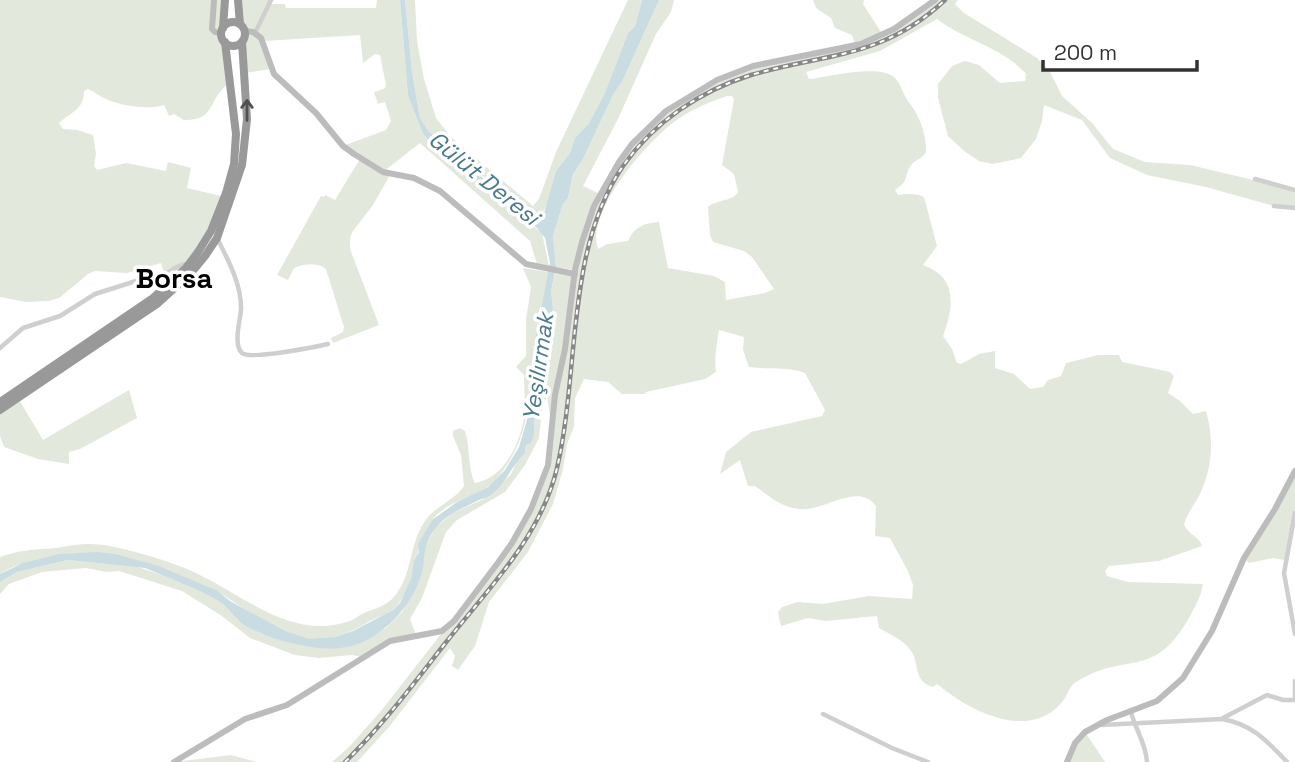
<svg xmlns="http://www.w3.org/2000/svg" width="1295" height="762" font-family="'Space Grotesk',sans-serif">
  <rect width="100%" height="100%" fill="#fff"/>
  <g fill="#e3e8dd" fill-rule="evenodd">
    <path d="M0,0h225l-4,35 4,7 3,42c-20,15 -12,37 -44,36l-10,-6 -5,2 -5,-11c-14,5 -42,1 -56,-5 -7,-3 -13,-8 -20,-11l-4,2c0,19 -13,21 -25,32l4,6 14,1 16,5 3,19 -2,12 3,4 29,-7 40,8 2,-9 23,6 -4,20 38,9 -27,55 -33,24 -4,-13 -34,10 -32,-2 -7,3 -29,24 -10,3 -23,1 -26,-5z"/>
    <path d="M238,0h33l-1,4h15l1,4h90l1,-8h23l8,96 15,38 18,18 27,18 37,35 37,28 7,33 -12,-2 -7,-23 -110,-98 -37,29 7,3 -17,30 -20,26 -3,6v12l29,76 -46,18 -2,-5 12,-6 1,-5 -18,-58c-9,-7 -22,-5 -32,-1l-6,12 -11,-5 44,-79 3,1 1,-2 10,5 25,-41 -17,-13 43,-16 5,-9 -6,-19 -7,2 -4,-12 10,-3 2,-4 -6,-30 -5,-1 -12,9 -3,-28 -96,6 7,28 -26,4 -3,-31 3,-8 -5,-10z"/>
    <path d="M405,0h10l2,41 7,38 12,39 15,19 82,69 6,-7 17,-47 72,-152h14l-7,26 -7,7 -24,62 -15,28 -14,15 -5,15 -14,18 -8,30 -8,19h-8l-67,-60 -36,-27 -9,-15 -8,-46z"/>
    <path d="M659,0h15l-3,12 -15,22 -38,85 -35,67 17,8 19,-32 47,-51 76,-41 114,-24 -4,-11 -17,-7 -4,-10 -15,-10 -3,-8h51l-1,4 20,31 52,-35h23l-3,4 9,9 73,45 12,12 13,26 30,27 21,26 32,13 45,3 105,25v18l-21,-2 -68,-19 -59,-12 -37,-17 -28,-38 -38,-15 -2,16 -6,18 -15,19 -28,6 -14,-3 -15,-10 -16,-15 -10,-38v-14l14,-18 13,-5 14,4 21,18 25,-2 1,-7c-22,-26 -62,-34 -89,-55l-57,32 -74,21 3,7c18,-2 72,-16 86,-1 6,6 8,16 13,23 12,15 18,32 18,51 -4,7 -9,7 -14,12 -9,11 -1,16 -17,26l3,5c9,-1 17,-2 26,2l13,49 -14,19c35,12 31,42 20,71l9,13 5,14 4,1 18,-10 16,-3v17l19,6 16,15 13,-2 5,-7 13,-4 5,-13 32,-8h21l3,7 48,10 4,4 -6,17 12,8 13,13 13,-3c8,29 7,57 -7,85 -5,9 -13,19 -15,29 4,9 16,12 18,21l-43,15 -50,5 -4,5 2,5 21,6 75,2c-2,13 -10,27 -17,39 -34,56 -62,29 -108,58 -8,4 -9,10 -13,17 -9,14 -24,22 -40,23 -31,2 -65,-18 -88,-37l-4,3c-21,-6 -13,-25 -22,-36 -7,-11 -22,-17 -32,-23l-2,-12 -51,5 -18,-3 -27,8 -3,-14 4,-5 16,-5 25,2 46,-8 43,3 1,-14 -5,-14 -18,-33 -15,-2 1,-30c-18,-25 -52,6 -77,3 -18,-2 -30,-13 -44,-23h-7l-8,-26 -20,14 6,-22 25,-20 71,-16 3,-6 -20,-37c-18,-7 -37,-3 -56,-6l-6,-17 1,-13 -25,-7c-2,10 -5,32 -3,42l-11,7 -59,13 -1,2h-23l-14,-12 -24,-3 -9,19 -1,29 -7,17 -4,25 -10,35 -25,48 -39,50 -14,44 -17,24 -6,-4 3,-10 -5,-8 -61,79 -32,35h-25l17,-15 32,-36 131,-168 33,-66 6,-54 -4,-27 -5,13 -3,29 -14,27 -20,27 -48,28 -11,12 -24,66 -12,21 6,16 -12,2 -42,20 -10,-2 -34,3 -23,-3 -45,-17 -28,-22 -40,-25 -63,-20 -13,1 -20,-4 -44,4 -33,12 -9,10v-12l17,-10 51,-12 70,7 41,14 39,19 14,11 12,14 16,8 40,12 41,3 12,-3 33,-17 16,-16 18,-33 5,-33 11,-19 17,-14 35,-16 23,-23 8,-17 6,-4 1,-8 8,-11 1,-38 4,-9 9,-49v-29l2,8 3,-9 -2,-17 4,-18 19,3 1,-6 -19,-3 -3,-31 10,-32 5,-6 5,-22 10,-17 30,-64 10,-15zM727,96h5l2,3 -12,66 12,9 4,18c-6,10 -21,7 -30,15l2,28 3,7 31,9 8,6 22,32 -9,4 -39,7 -1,-18 -11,-6 -46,-8 -9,-46c-15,1 -25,5 -31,19l-21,3 -9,5c-13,-37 50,-109 80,-130 15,-10 31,-17 49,-23z"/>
    <path d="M523,268l26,4c-3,23 -10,45 -13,68 -8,50 -2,95 -39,138 -17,21 -54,21 -68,47 -14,24 -14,55 -30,78 -7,11 -20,13 -31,19 -18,11 -38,20 -60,17 -34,-6 -64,-32 -92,-48 -7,-5 -16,-7 -24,-10 -54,-24 -94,-36 -153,-22 -14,4 -27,7 -39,15v-17c15,-5 25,-7 41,-8 16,0 32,-5 48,-5 25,0 70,14 93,23 54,20 105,76 168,54 5,-2 9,-6 14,-8 10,-4 19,-6 28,-14 21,-21 16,-54 33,-78 10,-15 29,-20 39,-35l-3,-31 -8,-19v-5l7,-3 5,3c5,15 3,40 10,52 31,-5 48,-45 50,-74 0,-11 -1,-22 -1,-34l-8,-8 10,-11v-36l5,-33z"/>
    <path d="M129,390l8,28 -57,31 -11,3v12l-31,-5 -34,-12 -4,-11v-26l18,-12 25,42z"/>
    <path d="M1295,471v42l-10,47 -12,-2 -24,5 -5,-5z"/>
    <path d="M1085,732l20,30h-38l8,-19z"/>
    <path d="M231,755l26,7h-83z"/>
  </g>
  <path fill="#c8dce2" d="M400,0h5l7,72 8,46 9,14 36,28 19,19 51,42 6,-2 3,-6 12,-42 14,-18 5,-15 14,-15 15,-28 24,-62 7,-7 7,-26h17l-36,80 -10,15 -30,64 -10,16 -5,23 -5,6 -10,32 3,31 -5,24 2,17 -2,12 -3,-5v23l-5,16 -2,29 -6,13 -1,39 -3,8 -5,2 -1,8c-14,13 -20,33 -37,44 -2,2 -6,1 -9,3 -16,8 -34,15 -44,29 -15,19 -8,32 -15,50 -11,31 -43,65 -79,69 -22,3 -62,-6 -83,-16 -4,-2 -10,-4 -14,-7 -10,-8 -16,-19 -27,-25 -23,-13 -48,-22 -72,-32l-77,-8 -51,12 -17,10v-8l23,-11 36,-9 37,-2 19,2 41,11 60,25 14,11 55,30 24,8 26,-2 18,-6 40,-21 7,-7 11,-25 3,-17 5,-9 -1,-8 14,-24 25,-18 31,-15 17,-17 14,-23 10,-34 -1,-16 5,-23 2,-33 15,-78 -5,-25 -8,-10 -20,-13 -34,-29 -15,-16 -27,-18 -18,-18 -15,-38z"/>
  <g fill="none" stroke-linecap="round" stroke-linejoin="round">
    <g stroke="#cfcfcf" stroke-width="4.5">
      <path d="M255,33l16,-33"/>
      <path d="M1255,179l40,11"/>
      <path d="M1274,206l21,2"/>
      <path d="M217,238c11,22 25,47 24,72 -1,11 -8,35 1,43 8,7 73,-6 86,-9"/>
      <path d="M0,348l23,-20 37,-12 35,-22 41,-13 24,-4 19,-11 10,-3"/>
      <path d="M1295,513l-11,60 11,61"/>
      <path d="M1131,712c4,17 15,31 16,50"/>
      <path d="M823,714l69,34 36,14"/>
      <path d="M1223,718l44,-23 16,5h12v-19"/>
      <path d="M1101,725l121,-6c30,5 45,22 65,43"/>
    </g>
    <g stroke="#bcbcbc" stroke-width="6">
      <path d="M214,0l-2,29 3,3 6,2"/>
      <path d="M245,31l8,1 8,6 13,36 42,39 27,33 11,8 29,18 31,6 26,13 86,73 49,10"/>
      <path d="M174,762l71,-43 42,-14 103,-64 52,-10 12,-10 43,-57 15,-21 19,-34 17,-44 7,-70 10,-46 10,-79 7,-28 12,-36 25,-44 13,-18 34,-33 51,-31 36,-14 108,-22 33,-15 41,-29"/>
      <path d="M1067,762l8,-19 10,-11 22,-12 50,-19 26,-23 29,-47 32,-73 31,-49 20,-38"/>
    </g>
    <g stroke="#999" stroke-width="8">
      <path d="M238,0l2,24"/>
      <circle cx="233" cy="34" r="12"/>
      <path d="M223,28l2,-28"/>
      <path d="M0,402l153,-104 33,-30 12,-16 13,-21 15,-38 8,-29 2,-30 -11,-92"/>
      <path d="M0,410l157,-106 34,-31 14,-17 12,-18 25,-73 5,-46 -5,-77"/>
    </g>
    <defs>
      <path id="rail" d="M345,762c38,-37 69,-79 102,-121 42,-53 94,-105 110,-173 23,-98 8,-217 66,-302 31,-44 77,-75 128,-91 75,-22 131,-16 194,-75"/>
    </defs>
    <use href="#rail" stroke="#878787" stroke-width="4.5"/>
    <use href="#rail" stroke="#fff" stroke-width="2" stroke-dasharray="5" stroke-linecap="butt"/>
  </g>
  <defs><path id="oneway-shaft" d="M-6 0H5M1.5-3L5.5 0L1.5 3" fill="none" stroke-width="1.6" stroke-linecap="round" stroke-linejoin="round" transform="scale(1.75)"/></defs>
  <use stroke="#515151" href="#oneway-shaft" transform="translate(247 110) rotate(-90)"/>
  <g text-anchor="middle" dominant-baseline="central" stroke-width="7" stroke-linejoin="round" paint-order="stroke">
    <g font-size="23" font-style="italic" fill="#497b8c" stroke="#fff">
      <text transform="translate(484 178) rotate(39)">Gülüt Deresi</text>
      <text transform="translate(538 367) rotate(-82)">Yeşilırmak</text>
    </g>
    <g font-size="28" font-weight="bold" fill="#000" stroke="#fff">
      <text x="174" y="278">Borsa</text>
    </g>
  </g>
  <path d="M1043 60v10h154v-10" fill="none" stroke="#323232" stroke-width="3.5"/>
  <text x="1054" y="60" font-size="21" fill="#323232" stroke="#ffffff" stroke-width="5" paint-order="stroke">200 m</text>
</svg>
